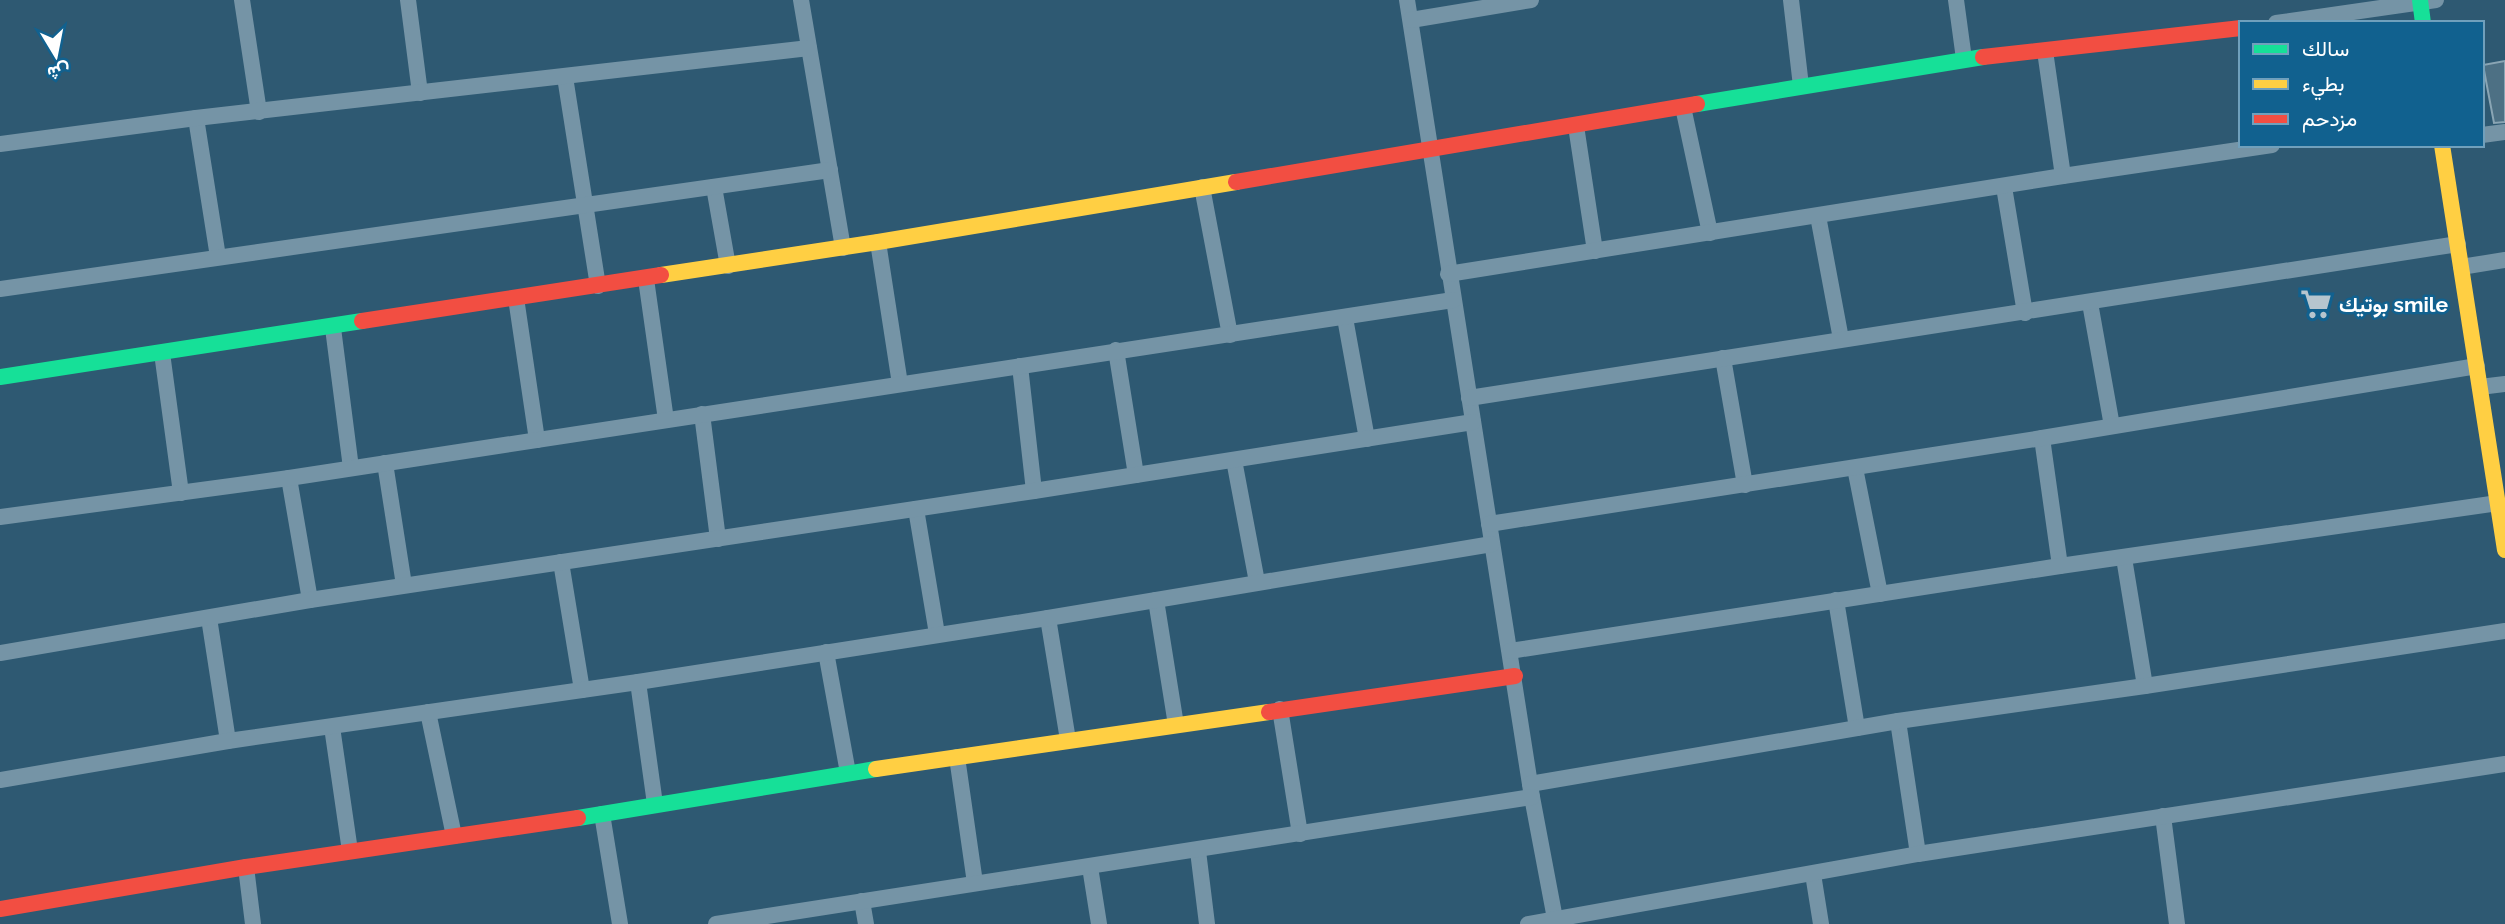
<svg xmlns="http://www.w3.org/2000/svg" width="2505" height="924" font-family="Raleway,Vazirmatn,sans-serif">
  <rect width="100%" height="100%" fill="#2e5972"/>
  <path fill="#4d7084" stroke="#8aa5b4" stroke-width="2" d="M2505,61v61l-11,1 -11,-58z"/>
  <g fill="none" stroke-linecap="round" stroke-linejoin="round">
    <g stroke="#7594a6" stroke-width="16">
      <path d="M242,0l17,112"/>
      <path d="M408,0l12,93"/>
      <path d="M801,0l42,248"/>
      <path d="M1407,0l125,797 24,127"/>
      <path d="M1791,0l10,86"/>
      <path d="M1956,0l8,59"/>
      <path d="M1411,20l120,-20"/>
      <path d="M2276,23l160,-23"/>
      <path d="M2045,51l18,125"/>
      <path d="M565,77l33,209"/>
      <path d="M1683,107l27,126"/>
      <path d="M196,118l22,139"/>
      <path d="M1576,126l19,125"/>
      <path d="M2482,135l23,-3"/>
      <path d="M0,144l196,-26 613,-70"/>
      <path d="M714,187l14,79"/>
      <path d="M1202,187l28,148"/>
      <path d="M2004,187l21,126"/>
      <path d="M1818,216l23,123"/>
      <path d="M878,242l22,142"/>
      <path d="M2461,267l44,-7"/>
      <path d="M1448,274l615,-98 209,-31"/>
      <path d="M646,279l20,141"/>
      <path d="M0,289l830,-119"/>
      <path d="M516,298l21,142"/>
      <path d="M2090,303l22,123"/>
      <path d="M1345,318l22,121"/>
      <path d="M333,328l18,140"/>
      <path d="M1116,350l20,125"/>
      <path d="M162,353l19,140"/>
      <path d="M1723,358l22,127"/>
      <path d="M1020,366l14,125"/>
      <path d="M2480,387l25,-3"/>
      <path d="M1469,398l989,-154"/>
      <path d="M702,414l16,125"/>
      <path d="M2042,438l18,128"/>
      <path d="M1234,460l23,122"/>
      <path d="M385,463l19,122"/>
      <path d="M1855,468l25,126"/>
      <path d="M289,478l21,122"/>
      <path d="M916,509l21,125"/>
      <path d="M0,517l289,-39 1164,-178"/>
      <path d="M1489,524l553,-86 435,-72"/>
      <path d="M2124,558l21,128"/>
      <path d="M561,562l21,128"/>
      <path d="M1156,600l20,125"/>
      <path d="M1836,600l21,128"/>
      <path d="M209,618l19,123"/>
      <path d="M1048,618l20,122"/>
      <path d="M1510,651l550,-85 438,-63"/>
      <path d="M826,652l22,121"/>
      <path d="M0,653l310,-53 724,-109 439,-69"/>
      <path d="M638,682l17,122"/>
      <path d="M1280,709l20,125"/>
      <path d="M428,712l26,124"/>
      <path d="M1898,721l20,133"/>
      <path d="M332,727l18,124"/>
      <path d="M957,757l18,126"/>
      <path d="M0,780l228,-39 410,-59 410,-64 444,-74"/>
      <path d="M1530,784l368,-63 247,-35 360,-55"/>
      <path d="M602,814l18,110"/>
      <path d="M2163,816l14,108"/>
      <path d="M1198,851l9,73"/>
      <path d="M246,867l7,57"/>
      <path d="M1090,867l9,57"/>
      <path d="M1813,874l8,50"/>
      <path d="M862,901l4,23"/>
      <path d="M716,924l816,-127"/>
      <path d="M1528,924l390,-70 587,-90"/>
    </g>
    <g stroke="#16e098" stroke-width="16">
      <path d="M2420,0l3,23"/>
      <path d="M1697,104l286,-47"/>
      <path d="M0,377l362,-56"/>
      <path d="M578,818l298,-49"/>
    </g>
    <g stroke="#ffcf43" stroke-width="16">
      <path d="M2442,145l63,405"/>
      <path d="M661,275l217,-33 358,-60"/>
      <path d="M876,769l393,-57"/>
    </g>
    <g stroke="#f24e42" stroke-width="16">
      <path d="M1983,57l258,-29"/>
      <path d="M1236,182l461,-78"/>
      <path d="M362,321l299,-46"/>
      <path d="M1269,712l246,-36"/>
      <path d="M0,909l246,-42 332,-49"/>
    </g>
  </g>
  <defs>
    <symbol id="supermarket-bare" viewBox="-9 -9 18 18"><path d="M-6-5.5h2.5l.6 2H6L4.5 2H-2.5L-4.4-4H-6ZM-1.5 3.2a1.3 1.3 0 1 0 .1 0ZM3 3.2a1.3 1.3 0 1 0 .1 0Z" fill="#b6c5ce" stroke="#11618f" stroke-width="2.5" paint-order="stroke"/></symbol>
  </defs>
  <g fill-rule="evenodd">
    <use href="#supermarket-bare" x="2294" y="282" width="44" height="44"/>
  </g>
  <g text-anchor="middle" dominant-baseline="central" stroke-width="5" stroke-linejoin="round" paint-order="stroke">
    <g font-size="21" font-weight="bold" fill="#fff" stroke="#11618f" text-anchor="start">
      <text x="2339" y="304">بوتيك smile</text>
    </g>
  </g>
  <rect x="2239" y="21" width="245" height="126" fill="#11618f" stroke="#70a0bc" stroke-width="2"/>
  <rect x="2253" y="44" width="35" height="10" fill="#16e098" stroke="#70a0bc" stroke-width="2"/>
  <text x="2302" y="56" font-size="21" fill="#ffffff">سالك</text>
  <rect x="2253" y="79" width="35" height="10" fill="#ffcf43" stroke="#70a0bc" stroke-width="2"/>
  <text x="2302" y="91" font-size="21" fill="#ffffff">بطيء</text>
  <rect x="2253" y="114" width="35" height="10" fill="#f24e42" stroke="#70a0bc" stroke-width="2"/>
  <text x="2302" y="126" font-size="21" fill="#ffffff">مزدحم</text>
  <g transform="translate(56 56) rotate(170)" stroke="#11618f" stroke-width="5" paint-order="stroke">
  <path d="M0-5L12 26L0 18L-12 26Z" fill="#ffffff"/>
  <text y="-10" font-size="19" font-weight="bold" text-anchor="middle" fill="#ffffff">ش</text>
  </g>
</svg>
